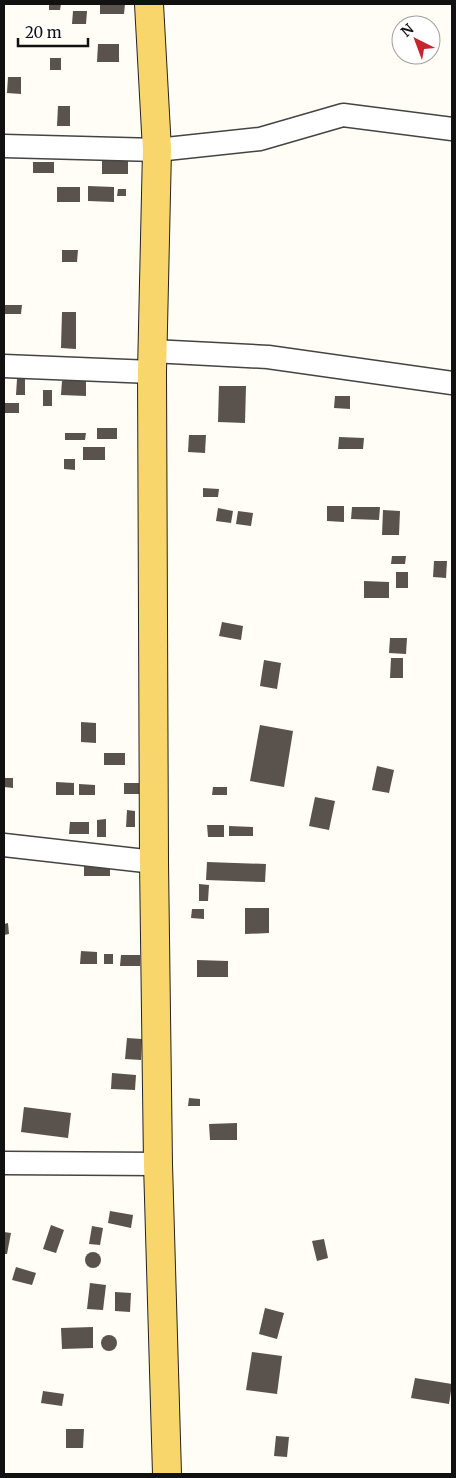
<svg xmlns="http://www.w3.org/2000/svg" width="456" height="1478" font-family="Merriweather,serif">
  <rect width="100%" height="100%" fill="#fffdf5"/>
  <g fill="#5a524d">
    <path d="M49,4h12l-1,6h-11z"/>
    <path d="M100,4h25l-1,10h-24z"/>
    <path d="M73,11h14l-1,13h-14z"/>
    <path d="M98,44h21v18h-22z"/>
    <rect x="50" y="58" width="11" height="12"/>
    <path d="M8,77h13v17l-14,-1z"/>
    <path d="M58,106h12v20h-13z"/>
    <rect x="102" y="161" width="26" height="13"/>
    <rect x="33" y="162" width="21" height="11"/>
    <path d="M88,186l26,1v15l-26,-1z"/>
    <rect x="57" y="187" width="23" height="15"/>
    <path d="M118,189h8v7h-9z"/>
    <path d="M62,250h16l-1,12h-15z"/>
    <path d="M4,305h18l-1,9h-17z"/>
    <path d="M62,312h14v37l-15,-1z"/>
    <path d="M17,379h8v16h-9z"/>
    <path d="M62,381h24v15l-25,-1z"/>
    <path d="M219,386h27l-1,37 -27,-1z"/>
    <rect x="43" y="390" width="9" height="16"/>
    <path d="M335,396h15v13l-16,-1z"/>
    <rect x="4" y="403" width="15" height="10"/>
    <rect x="97" y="428" width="20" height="11"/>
    <path d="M65,433h21l-1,7h-20z"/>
    <path d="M189,435h17l-1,18 -17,-1z"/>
    <path d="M339,437l25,1 -1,11h-25z"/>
    <rect x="83" y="447" width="22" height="13"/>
    <path d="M64,459h11v11l-11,-1z"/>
    <path d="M203,488l16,1 -1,8h-15z"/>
    <path d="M327,506h17v16l-17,-1z"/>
    <path d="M352,507h28l-1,13 -28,-1z"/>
    <path d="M218,508l15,3 -2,12 -15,-2z"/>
    <path d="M383,510l17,1 -1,24h-17z"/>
    <path d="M238,511l15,2 -2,13 -15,-2z"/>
    <path d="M392,556h14l-1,8h-14z"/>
    <path d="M434,561h13l-1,17 -13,-1z"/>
    <rect x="396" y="572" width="12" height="16"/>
    <path d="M364,581l25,1v16h-25z"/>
    <path d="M222,622l21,4 -2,14 -22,-4z"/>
    <path d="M390,638h17l-1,16 -17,-1z"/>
    <path d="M391,658h12v20h-13z"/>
    <path d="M264,660l17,3 -4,26 -17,-3z"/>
    <path d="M81,722l15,1v20l-15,-1z"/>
    <path d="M260,725l33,6 -9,56 -34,-6z"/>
    <rect x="104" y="753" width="21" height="12"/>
    <path d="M377,766l17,4 -5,23 -17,-3z"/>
    <path d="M4,778h9v10l-9,-1z"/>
    <path d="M56,782l18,1v12h-18z"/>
    <rect x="124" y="783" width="19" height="11"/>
    <path d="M79,784l16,1v10h-16z"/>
    <path d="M213,787h14v8h-15z"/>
    <path d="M315,797l20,4 -6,29 -20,-4z"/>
    <path d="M127,810l8,1v16h-9z"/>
    <path d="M106,819v18h-9v-17z"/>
    <path d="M70,822h19v12h-20z"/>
    <path d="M207,825h17v12h-16z"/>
    <path d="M229,826l24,1v9h-24z"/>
    <path d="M207,862l59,2 -1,18 -59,-2z"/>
    <path d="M84,864l26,1v11h-26z"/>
    <path d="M199,884l10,1 -1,16h-9z"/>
    <path d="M245,908h24v25l-24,1z"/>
    <path d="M192,909h12v10l-13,-1z"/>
    <path d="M8,923l1,11 -5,1v-11z"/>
    <path d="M81,951l16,1v12h-17z"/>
    <rect x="104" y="954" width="9" height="10"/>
    <path d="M121,955h19v11h-20z"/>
    <path d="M197,960l31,1v16h-31z"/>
    <path d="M127,1038l15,1 -1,21 -16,-1z"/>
    <path d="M112,1073l24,2 -1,15 -24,-1z"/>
    <path d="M189,1098l11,1v7h-12z"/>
    <path d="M24,1107l47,6 -3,25 -47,-6z"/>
    <path d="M237,1123v17h-27l-1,-16z"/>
    <path d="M110,1211l23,4 -2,13 -23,-5z"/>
    <path d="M51,1225l13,5 -8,23 -13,-4z"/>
    <path d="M92,1226l11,2 -3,17 -11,-1z"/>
    <path d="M4,1232l7,1 -4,21h-3z"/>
    <path d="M324,1239l4,19 -11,3 -5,-20z"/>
    <circle cx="93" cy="1260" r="8"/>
    <path d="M16,1267l20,6 -4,12 -20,-5z"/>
    <path d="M90,1283l16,2 -3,25 -16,-1z"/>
    <path d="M115,1292l16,1 -1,19 -15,-1z"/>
    <path d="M265,1308l19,5 -7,26 -18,-5z"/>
    <path d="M93,1327v21l-31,1 -1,-21z"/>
    <circle cx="109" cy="1343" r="8"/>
    <path d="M252,1352l30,4 -5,38 -31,-4z"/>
    <path d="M415,1378l37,6 -3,20 -38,-6z"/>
    <path d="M43,1391l21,3 -2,12 -21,-3z"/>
    <path d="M66,1429h18l-1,19h-17z"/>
    <path d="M276,1436l13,1 -2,20 -13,-1z"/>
  </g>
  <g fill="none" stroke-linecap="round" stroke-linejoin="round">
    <defs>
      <g id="minor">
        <path d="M4,146l153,4 103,-11 83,-24 109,14"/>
        <path d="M152,351l116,6 184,26"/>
        <path d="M4,366l148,6"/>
        <path d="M4,845l150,17"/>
        <path d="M4,1163l154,1"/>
      </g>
      <path id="primary" d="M149,4l8,146 -5,222 2,490 4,302 9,310"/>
    </defs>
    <use href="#minor" stroke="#444" stroke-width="25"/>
    <use href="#primary" stroke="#222" stroke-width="30"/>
    <use href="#minor" stroke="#fff" stroke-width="22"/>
    <use href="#primary" stroke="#f9d66b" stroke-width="28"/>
  </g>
  <rect width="456" height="1478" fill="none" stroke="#111111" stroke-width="10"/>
  <g transform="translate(416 40) rotate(318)"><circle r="24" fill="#ffffff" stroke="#a0a0a0"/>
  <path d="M0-4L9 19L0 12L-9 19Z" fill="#c4262e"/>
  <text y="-8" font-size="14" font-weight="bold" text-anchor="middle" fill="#111111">N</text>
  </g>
  <path d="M18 38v8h70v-8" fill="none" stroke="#111111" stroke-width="2.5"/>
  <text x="25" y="38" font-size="15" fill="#111111" stroke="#ffffff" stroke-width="4" paint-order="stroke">20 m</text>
</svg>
